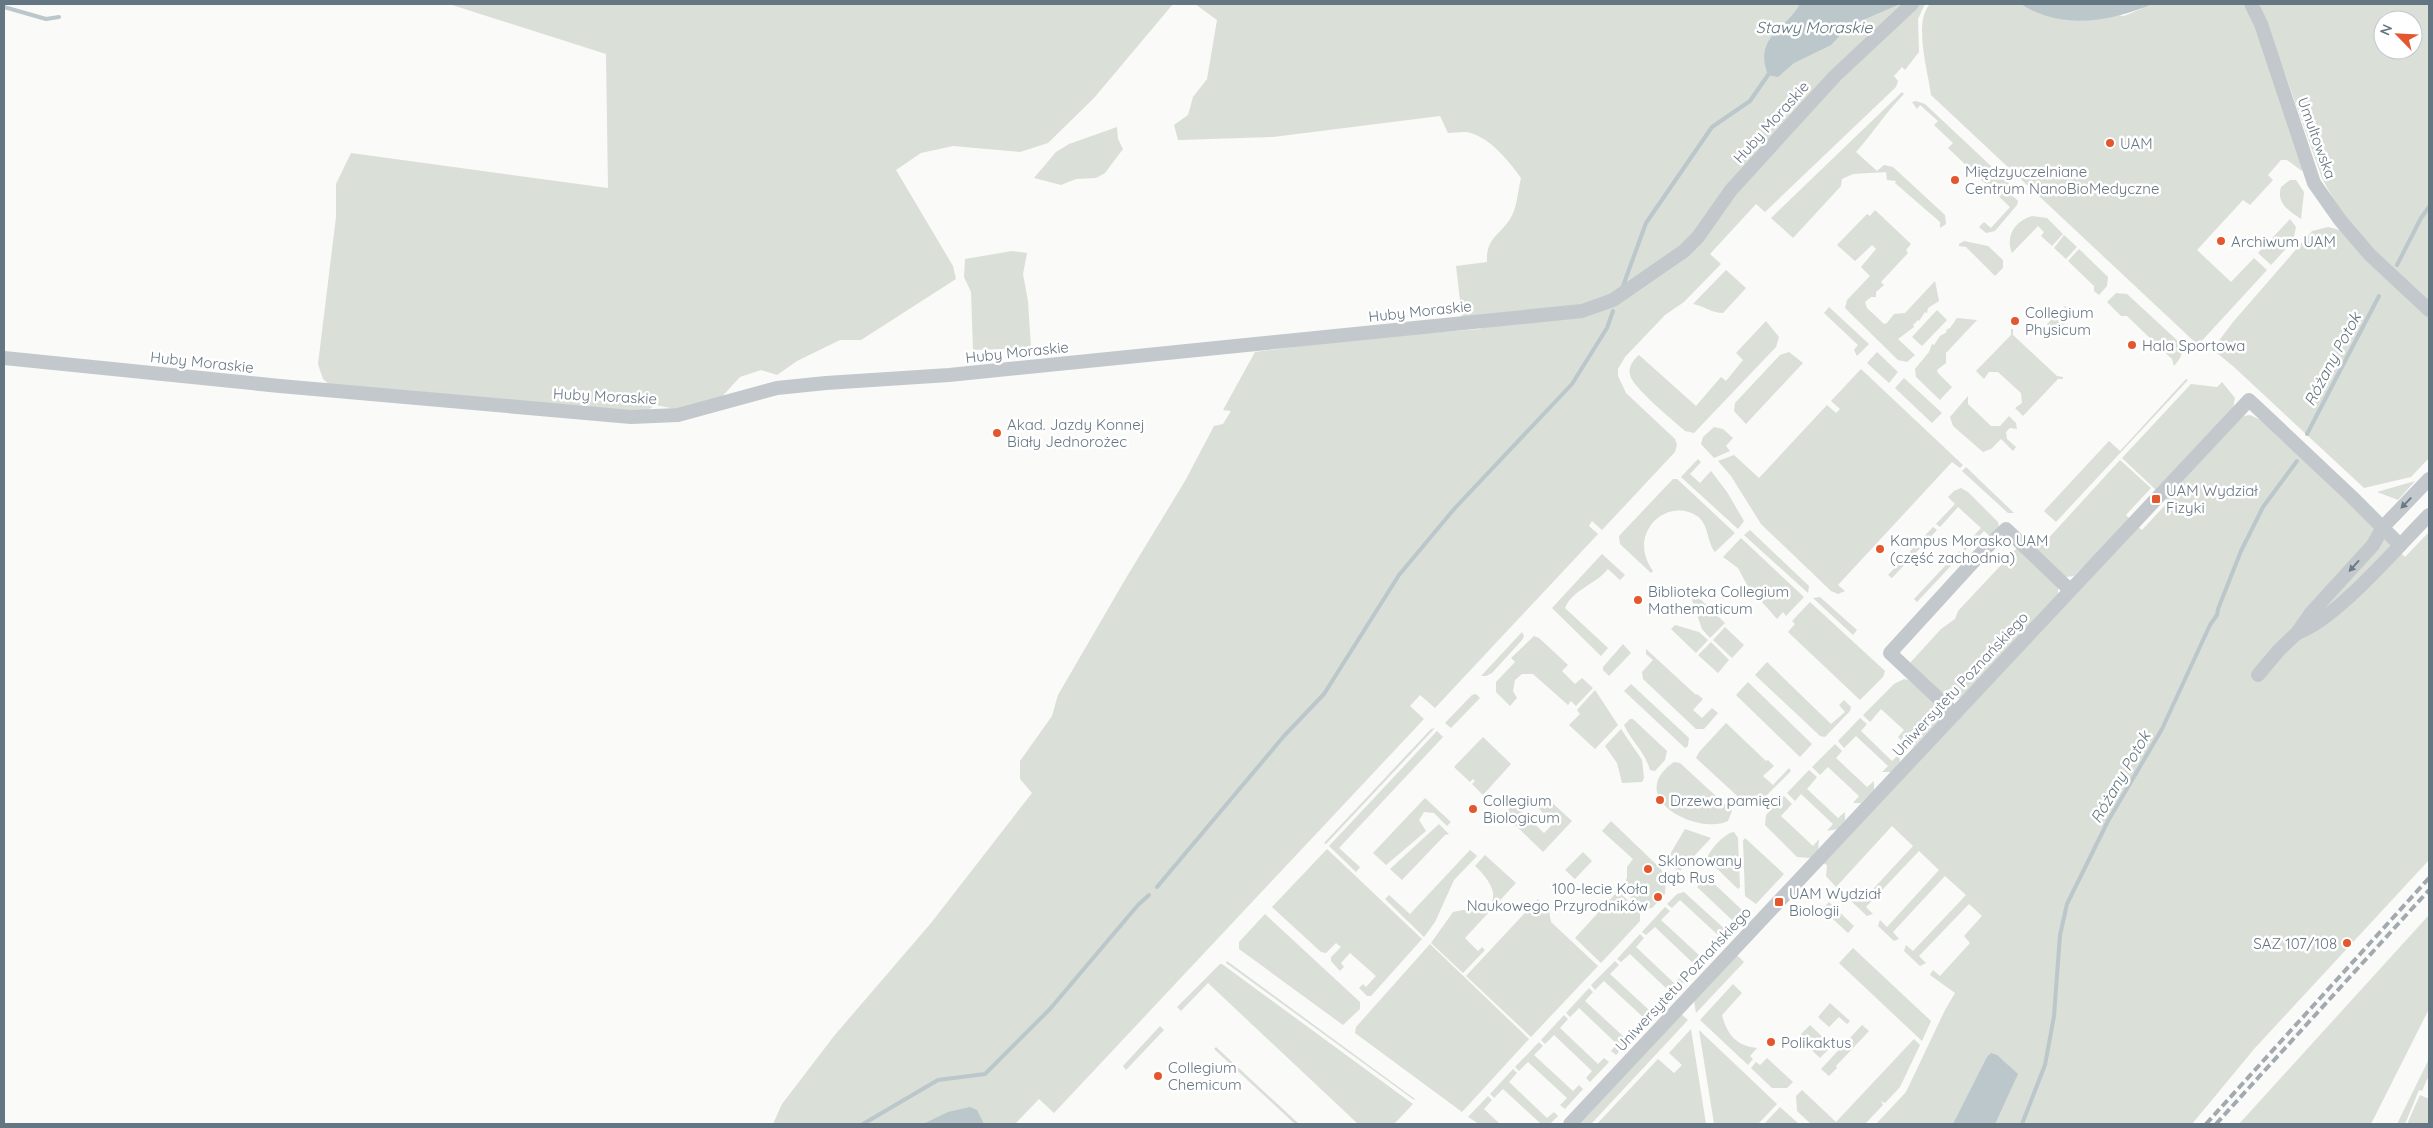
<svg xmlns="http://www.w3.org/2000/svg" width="2433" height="1128" font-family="Quicksand,sans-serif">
  <rect width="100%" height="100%" fill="#fafaf8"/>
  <g fill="#dadfd7" fill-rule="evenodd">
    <path d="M449,4h724l-79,94 -46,45 -28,9 -67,-6 -32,7 -25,17 57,96 3,13 -95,61h-21l-43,21 -20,14 -16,-5 -21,7 -23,25 -28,10 -33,-7 -20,12 -301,-27 -12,-11 -5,-15 18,-147v-33l15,-31 257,35 -2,-134z"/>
    <path d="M1195,4h730l-7,15 1,33 -14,18 -3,-3 -8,9 4,5 -2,6 -131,125 -9,-8 -46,50 11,10 -37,38 -19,13 -40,42 -7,12v7l8,17 49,46 2,6 -2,7 -73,78 -10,-9 -3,5 9,8 -163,174 -15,-13 -10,11 14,13 -370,394 -15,-14 -24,25h-242l9,-20 52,-68 97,-113 101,-130 -12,-14v-18l32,-45 6,-21 68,-117 59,-97 29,-55 9,-2 8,-13 -8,-1 32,-58 106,-14 120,-9 4,-12 -23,1 -6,-52 31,-4c-1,-24 12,-26 23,-43 7,-10 8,-29 11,-41 -12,-17 -29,-38 -50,-45 -6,-2 -16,0 -23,0l-8,-17 -167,21 -95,3 -4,-15 14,-10 5,-18 14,-18 10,-59z"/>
    <path d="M1930,4h104l90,12 29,-12h90l13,25 48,141 -2,1 -15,-11h-6l-13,15 5,5 -23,25 -7,-5 -46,50 34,32 23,-24 13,12 -69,75 -267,-250c-3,-24 -18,-73 -1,-91z"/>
    <path d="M2258,4h171v297c-43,-34 -82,-73 -107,-123l-56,-158zM2383,20h30v30h-30z"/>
    <path d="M1902,92l2,2c-18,18 -31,39 -48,58l21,19 7,-6 9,2 52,48 1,9 -6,4v-6l-45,-39 1,-2 -9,-1 -1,-8 -33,2 -11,5 -1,7 -48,52 -22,-20z"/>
    <path d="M1916,101l9,3 84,79 -1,5 4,1 1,7 5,5 -1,4 -22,26 -9,2 -7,-6 5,-5 7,6 19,-21 -62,-59 5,-5 -19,-18 4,-4 -18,-16 -3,4 -5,-7z"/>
    <path d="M1117,127l1,12 5,10 -18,24 -9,5 -20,1 -15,6 -27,-7 22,-26 13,-8z"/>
    <path d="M2290,180h6l8,12 -3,27c-12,-8 -25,-16 -20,-32z"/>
    <path d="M1875,210l36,34 -5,6 2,3 -27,29 3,3 -8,7v5h-5l-6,5 2,6 17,16 3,-1 7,-9 11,-1 30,-32 4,20 -11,7 -1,5 -2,-1 -6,9 -1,-1 -5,5 1,2 -16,12 17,16 -8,7 -9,-2 -53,-52 2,-8 23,-24 -9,-9 15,-18 -4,-4 -17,16 -18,-16 30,-31 3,2z"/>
    <path d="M2032,216l15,2 16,16 -11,12 -11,-10 3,-4 -6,-6 -26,27c-7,-17 3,-32 20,-37z"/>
    <path d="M2290,219l6,8 -3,14 -22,24 -13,-12z"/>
    <path d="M2328,227l16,4 85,86v141l-18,19 -47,11 -130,-121 -17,-14 -2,-7 18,-24 79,-91z"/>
    <path d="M2064,235l13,12 -11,12 -12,-11z"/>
    <path d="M1964,241l24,5 15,14v8l-8,8 -29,-29 -7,-1v-2z"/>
    <path d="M2079,249l29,28 -1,9 -8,9 -5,-4v-5l-26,-25z"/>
    <path d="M1012,251l15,2 -4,21 5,27 3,47 -58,2 -2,-58 -7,-15 1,-18z"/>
    <path d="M1726,270l20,18 -23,25c-11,0 -19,-7 -30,-9z"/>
    <path d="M2116,293l11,1 52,48c6,10 2,16 -5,24l-2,-7 -45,-43h-6l-14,-14z"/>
    <path d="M2065,306l5,5h6l-21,22 -8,-9z"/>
    <path d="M1829,307l40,37 -12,12 -3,-6 4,-5 -34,-32z"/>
    <path d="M1937,310l10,10 -25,26 -10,-9z"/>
    <path d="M1957,318l20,2 -31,33v10l-9,7 1,3 14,14 -12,13 -24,-23 -1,-8 14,-17 3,-8 2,1 6,-9 7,-4 -1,-2 4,-2z"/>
    <path d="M1766,321l13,16 -3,10 -82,86 -9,-2c-11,-10 -52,-43 -55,-56 -2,-8 3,-15 9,-20l57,51 25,-29 5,4 17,-21 -7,-7z"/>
    <path d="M2011,329h2v6l44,41 6,1v2h-5l-35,37 -8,-8 7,-5 -1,-10 -23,-21h-9l-5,7 -8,-8 35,-36z"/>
    <path d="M1789,352l14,11 -57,61 -12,-13 1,-8 45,-48z"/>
    <path d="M1877,352l21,20 -9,11 -22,-20z"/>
    <path d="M1861,369l102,96 -3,3 -8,-6 -114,123 7,6 -7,3 -7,-3 -70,-67 -30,-48 -13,-15 16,-6 25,23 68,-73 9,8 4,-4 -9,-8z"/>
    <path d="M1904,378l38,35 -10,10 -37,-35z"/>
    <path d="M2186,379l2,1 -132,142 -12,-11 65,-70 11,10z"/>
    <path d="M2222,382l13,16 -2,10 -77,82 -34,-32 69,-74 26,3z"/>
    <path d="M1968,396v8l23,22h9l9,-10 7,7 1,6 -7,-1 -4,4 1,7 9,8 -3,4 -12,-12 -10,10 -8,3 -30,-26 -3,-9z"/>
    <path d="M2250,415l13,6 43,40 99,96 24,-25v328l-174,188 -63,76h-316l30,-32 39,-82 10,-17 -25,-18 3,-5 7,6 30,-33 -6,-7 18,-20 -13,-12 -50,52 7,7 -6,3 -16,-15 2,-6 7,6 53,-56 -21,-19 -52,56 6,7 -5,2 -16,-15 2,-6 7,7 52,-57 -20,-19 -53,56 7,7 -6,2 -16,-15 3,-5 7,6 52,-56 -21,-20 -56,61 -10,-11 1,-11 -4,-2 315,-336 4,3 26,-28 -4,-4 79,-82z"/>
    <path d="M1714,427l9,2 10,9 -7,8 4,5 -16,7 -13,-14 2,-7z"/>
    <path d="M1698,459l3,3 -11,12 10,9 11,-12 16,21 17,29 -6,8 -57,-52z"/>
    <path d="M2120,460l31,28 -25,27 4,4 -56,57 -8,1 -41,-37 19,3z"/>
    <path d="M1966,467l48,46h-6l-46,-42z"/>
    <path d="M1673,479h4l58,54 -20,19c-8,-9 -6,-28 -18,-36 -31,-20 -71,18 -44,55l-2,2 -31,-29 -1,-8z"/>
    <path d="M2415,481l-17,19 -21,-8z"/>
    <path d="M1961,488l7,4 30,30 1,5 -8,10 -7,-6 -19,20 -3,-3 19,-20 -23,-21 -18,20 -4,-3 19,-20 -7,-7 6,-6z"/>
    <path d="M1933,527l4,3 -45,48 -4,-3z"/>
    <path d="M1750,530l59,56 -1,7 -64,-58z"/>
    <path d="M1741,538l63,59 -18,19 -3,-4 -6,7 -30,-34 -9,-17 -15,-11z"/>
    <path d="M2017,548l41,39v8l-98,103h-11l-5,-3 -34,-32 31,-34 14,-10 3,-8z"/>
    <path d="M1959,551l3,3 -45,48 -3,-3z"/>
    <path d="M1602,554l23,21 -5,5 -12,-11c-13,16 -35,20 -43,39l43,40 -7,8 -49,-48z"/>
    <path d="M1696,595l29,28 -15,15 -8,-9 -10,-29z"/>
    <path d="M1820,597l37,33 -4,5 -40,-37z"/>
    <path d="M1810,602l75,69 -2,6 -23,23 -72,-68 7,-8 -3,-3z"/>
    <path d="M1675,625l24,7 9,8 -12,13 -25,-24z"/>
    <path d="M1725,627l19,18 -12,13 -19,-18z"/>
    <path d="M1522,632l2,4 -2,4 -30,33 -6,3h-5z"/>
    <path d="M1534,636l5,2 29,27 -6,6 13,13 7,-6 11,10 -17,18 -5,-5 -3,4 -35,-31h-11l-7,6 -2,11 4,7 -7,8 -14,-14v-10l19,-20 -4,-4z"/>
    <path d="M1711,642l18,18 -11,13 -20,-18z"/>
    <path d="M1623,644l8,9 -22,23 -6,-6v-3z"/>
    <path d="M1646,649l50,46 1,-1 6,5 -10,11 9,8 10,-10 6,5 -14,16h-8l-53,-50 -1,-7 11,-12 -7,-6z"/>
    <path d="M1767,662l64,62 14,-12 -6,-7 5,-5 7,7 -1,4 -25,26 -5,-1 -65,-61z"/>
    <path d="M1904,679l5,1 33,30v8l-29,29 -6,-1 6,-7 -6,-6 -6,7 -3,-3 6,-7 -23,-21 -11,13 -7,-7 31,-31z"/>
    <path d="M1748,682l64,62 -12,13 -64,-62z"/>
    <path d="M1631,684l58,54 -1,8 -3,2 -61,-57z"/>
    <path d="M1595,690l23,35 -23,24 -26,-24 11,-11 -3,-4z"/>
    <path d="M1476,694l4,4 -29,30 -6,-5 27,-28z"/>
    <path d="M1860,718l7,6 -6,7 31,30 7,-7 1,8 -8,10h-10l6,-6 -32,-30 -12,12 -6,-7z"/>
    <path d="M1630,719h3l34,32 -2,9 -10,11 -5,-1c-5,-18 -18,-28 -26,-45z"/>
    <path d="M1726,723l40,38 2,-1 6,6 -11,10 10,9 16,-17 2,3 -35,35 -9,-1 -51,-47 3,-6z"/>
    <path d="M1435,728l-109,116 -2,-1 107,-114z"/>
    <path d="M1621,729l21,31 2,18 -2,4 -20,1 -5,-20 -12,-17z"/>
    <path d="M1437,731l6,6 -104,111 21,19 -4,5 -27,-26z"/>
    <path d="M1483,737l28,27 -28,31 -11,-11 3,-3 -2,-2 -3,3 -16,-15z"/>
    <path d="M1835,744l7,7 -6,7 31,29 7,-6v9l-13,13h-8l6,-7 -31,-29 -8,8 -8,-8z"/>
    <path d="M1674,762l6,1 52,48 -4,10c-31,15 -105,-24 -54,-59z"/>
    <path d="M1809,770l8,7 -10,12 31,29 7,-6v8l-7,9 -11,2 6,-7 -32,-30 -6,7 -8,-8z"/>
    <path d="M1784,796l8,8 -11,12 32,30 6,-7 -1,13 -8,6 -13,-1 -32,-32 1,-10z"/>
    <path d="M1425,798l26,24 -4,4 -13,-13 -10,-1 -5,8 7,11 -40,34 -13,-12z"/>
    <path d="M1548,799l24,22 -29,31 -39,-38 10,-10 30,29 10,-10 -16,-15z"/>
    <path d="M1611,821l49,47 6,9 -1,17 -13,14 -9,1 -22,-21 6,-10v-11l6,-8 -31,-28z"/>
    <path d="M1439,824l10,10 -4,1 -43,45 -12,-11z"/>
    <path d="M1685,829l26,9 -32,34 -13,-11z"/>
    <path d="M1734,832l4,6 2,49 -2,2 -31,-30c2,-9 18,-26 27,-27z"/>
    <path d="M1745,838l39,36 -28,30 -11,-8 -2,-55z"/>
    <path d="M1327,849l95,90 -51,57h-4l-8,-8 4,-4 3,3 10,-11 -26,-23 -9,10 3,4 -4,4 -9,-10v-4l10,-10 -5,-4 -10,10 -5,-1 -49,-45z"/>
    <path d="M1470,850l7,6 -23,24 -19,42 -11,15 -39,-38 4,-4 21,19z"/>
    <path d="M1583,852l9,9 -17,18 -10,-9z"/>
    <path d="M1485,855l31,28 -51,55 13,13 4,-4 3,3 -22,23 -32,-30 22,-31 10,-2 14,2c30,-10 12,-33 -2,-46z"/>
    <path d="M1707,877l35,33 -10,10 -35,-33z"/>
    <path d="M1618,891l22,21v9l-39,42 -26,-25z"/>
    <path d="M1684,892l44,40v3l-11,12 -4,-4 6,-7 -39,-36 -8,8 -5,-4 10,-10z"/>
    <path d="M1538,899l11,11 2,12 47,44 -67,71 -65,-61z"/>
    <path d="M1829,902l25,24 -6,7 -26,-24z"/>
    <path d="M1665,907l5,4 -9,9 39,36 6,-6 4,4 -18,20 -5,-4 6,-7 -38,-36 -9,8 -4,-3z"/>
    <path d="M1265,914l95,88v7l-17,16 -104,-76v-7z"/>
    <path d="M2429,915v94l-58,115h-132z"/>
    <path d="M1640,934l4,4 -8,9 38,36 7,-6 4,4 -19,20 -4,-4 6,-7 -38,-36 -9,8 -4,-3z"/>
    <path d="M1430,944l99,95 -67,73 -107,-79 1,-6z"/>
    <path d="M1853,948l78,73 -9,20 -83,-78z"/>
    <path d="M1737,955l7,7 -48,51 -2,-12z"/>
    <path d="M1227,961l188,138 -1,1 -188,-137z"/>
    <path d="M1615,961l4,4 -9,9 39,36 6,-6 5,4 -19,20 -4,-4 6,-7 -39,-36 -9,9 -4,-5z"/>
    <path d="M1220,964h2l191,140 -19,20h-36l-150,-141 -27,28 -4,-4z"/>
    <path d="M1733,984l9,9 -20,22c5,19 14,31 35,33l-7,8 3,3 -5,6 -48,-45z"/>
    <path d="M1589,988l4,4 -8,9 39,36 6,-6 4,4 -18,20 -5,-4 6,-7 -38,-36 -9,9 -4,-4z"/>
    <path d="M1830,1003l20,18 -3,3 -8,-7 -10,10 -11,-10z"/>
    <path d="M1681,1014l7,6 -97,104h-13z"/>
    <path d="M1564,1015l4,4 -8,9 38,36 6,-6 5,4 -19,20 -4,-4 6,-7 -38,-36 -9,9 -4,-4z"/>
    <path d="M1810,1025l22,21 -12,12 -22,-21z"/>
    <path d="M1862,1025l7,6 -33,35 1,2 -8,8 -8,-7z"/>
    <path d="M1160,1026l4,4 -38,40 -3,-4z"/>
    <path d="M1691,1029l15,95h-109l61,-65 16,14 8,-8 -13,-12z"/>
    <path d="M1699,1030l78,74 -19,20h-44z"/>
    <path d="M1914,1039l6,6 -20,42 -15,16 -4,-2 2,4 -18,19h-54l-14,-13 -1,-15 6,-6 34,32z"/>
    <path d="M1539,1042l4,4 -9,9 39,36 6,-6 4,4 -18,20 -5,-4 7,-7 -39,-36 -9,9 -4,-4z"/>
    <path d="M1216,1047l83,77h-4l-81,-75z"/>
    <path d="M1767,1058l26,24 -6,6h-15l-21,-20 5,-6 4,3z"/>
    <path d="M2429,1059v16l-7,16 -3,-1 -14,34h-8z"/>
    <path d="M1513,1069l4,4 -8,9 38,36 7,-6 4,4 -8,8h-9l-38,-35 -9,9 -4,-4z"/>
    <path d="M2420,1095l9,4v25h-22z"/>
    <path d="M1488,1096l4,4 -8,9 16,15h-21l-11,-7z"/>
    <path d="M1780,1107l19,17h-35z"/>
  </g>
  <g fill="#bbc7cb">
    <path d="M1800,4h100l-51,22 -18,19 -37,18 -16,14 -10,-2c-15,-39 18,-45 32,-71z"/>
    <path d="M2021,4h132c-42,17 -91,27 -132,0z"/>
    <path d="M1991,1053l6,2 21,19 -23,50h-42l34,-67z"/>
    <path d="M970,1107l7,3 7,14h-61l25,-12z"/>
  </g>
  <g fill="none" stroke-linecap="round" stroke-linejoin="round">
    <g stroke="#bbc7cb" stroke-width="4">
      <path d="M4,7l42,12 13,-2"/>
      <path d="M2397,265l24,-47 8,-11"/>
      <path d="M1623,286l23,-63 66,-96 38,-26 18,-26"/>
      <path d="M2307,434l72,-138"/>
      <path d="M1157,887l127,-151 40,-42 75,-119 56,-67 117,-124 35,-56 6,-17"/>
      <path d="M863,1124l75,-44 47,-6 65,-65 88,-104 11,-10"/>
      <path d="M2022,1124l23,-59 9,-49 6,-81 7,-31 41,-83 54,-92 48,-104 7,-10 1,-6 23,-58 22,-44 34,-46"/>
    </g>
    <g stroke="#c3c8cc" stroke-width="14">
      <path d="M2251,4l10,20 53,159 26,37 30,35 59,55"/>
      <path d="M4,358l276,28 351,31 47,-2 99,-27 49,-5 123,-8 633,-64 31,-11 71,-49 14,-14 33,-47 104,-114 77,-72"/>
      <path d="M2297,633c39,-13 101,-87 132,-118"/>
      <path d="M2258,675l21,-25 18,-17 14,-20 62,-68 10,-18 46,-48"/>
      <path d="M1955,714l-65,-61 95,-104 21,-20 64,61"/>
      <path d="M1570,1124l679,-724 103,97 48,48"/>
    </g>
    <g stroke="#a2aab0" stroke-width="4" stroke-dasharray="8 4" stroke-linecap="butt">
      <path d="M2206,1124l223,-246"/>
      <path d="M2216,1124l213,-234"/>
    </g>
  </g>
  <defs><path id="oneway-solid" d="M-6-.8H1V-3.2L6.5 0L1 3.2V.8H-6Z" transform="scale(1.25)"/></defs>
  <g fill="#6a7a87">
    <use href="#oneway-solid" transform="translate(2406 503) rotate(134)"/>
    <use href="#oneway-solid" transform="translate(2354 566) rotate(132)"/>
  </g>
  <g fill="#e4572e" stroke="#fff" stroke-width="2">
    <circle cx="2110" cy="143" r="5"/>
    <circle cx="1955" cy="180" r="5"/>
    <circle cx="2221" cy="241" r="5"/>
    <circle cx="2015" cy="321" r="5"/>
    <circle cx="2132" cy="345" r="5"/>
    <circle cx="997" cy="433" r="5"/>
    <rect x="2151" y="494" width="10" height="10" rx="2.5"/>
    <circle cx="1880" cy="549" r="5"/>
    <circle cx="1638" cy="600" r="5"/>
    <circle cx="1660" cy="800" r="5"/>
    <circle cx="1473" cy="809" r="5"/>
    <circle cx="1648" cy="869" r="5"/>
    <circle cx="1658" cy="897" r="5"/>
    <rect x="1774" y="897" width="10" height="10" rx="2.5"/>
    <circle cx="2347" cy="943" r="5"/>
    <circle cx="1771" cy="1042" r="5"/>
    <circle cx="1158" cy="1076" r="5"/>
  </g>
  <g text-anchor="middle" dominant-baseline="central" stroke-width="5" stroke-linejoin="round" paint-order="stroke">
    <g font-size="15" fill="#657683" stroke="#fff">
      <text transform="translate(1771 122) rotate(-48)">Huby Moraskie</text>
      <text transform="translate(2317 138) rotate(70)">Umultowska</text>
      <text transform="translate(1420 311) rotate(-6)">Huby Moraskie</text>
      <text transform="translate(1017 352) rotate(-6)">Huby Moraskie</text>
      <text transform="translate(202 362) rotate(6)">Huby Moraskie</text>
      <text transform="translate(605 396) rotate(3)">Huby Moraskie</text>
      <text transform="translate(1960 684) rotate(-47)">Uniwersytetu Poznańskiego</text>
      <text transform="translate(1683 979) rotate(-47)">Uniwersytetu Poznańskiego</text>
    </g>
    <g font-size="15" fill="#657683" stroke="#fff" text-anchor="start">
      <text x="2120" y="143">UAM</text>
      <text x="1965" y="171">Międzyuczelniane<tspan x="1965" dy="17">Centrum NanoBioMedyczne</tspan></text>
      <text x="2231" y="241">Archiwum UAM</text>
      <text x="2025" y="312">Collegium<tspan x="2025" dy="17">Physicum</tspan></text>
      <text x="2142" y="345">Hala Sportowa</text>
      <text x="1007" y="424">Akad. Jazdy Konnej<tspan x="1007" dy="17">Biały Jednorożec</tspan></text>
      <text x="2166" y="490">UAM Wydział<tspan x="2166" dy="17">Fizyki</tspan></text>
      <text x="1890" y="540">Kampus Morasko UAM<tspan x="1890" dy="17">(część zachodnia)</tspan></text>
      <text x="1648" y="591">Biblioteka Collegium<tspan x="1648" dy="17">Mathematicum</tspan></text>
      <text x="1483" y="800">Collegium<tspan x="1483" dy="17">Biologicum</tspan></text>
      <text x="1670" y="800">Drzewa pamięci</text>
      <text x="1658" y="860">Sklonowany<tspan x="1658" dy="17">dąb Rus</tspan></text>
      <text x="1648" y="888" text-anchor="end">100-lecie Koła<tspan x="1648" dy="17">Naukowego Przyrodników</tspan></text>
      <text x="1789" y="893">UAM Wydział<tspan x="1789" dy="17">Biologii</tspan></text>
      <text x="2337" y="943" text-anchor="end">SAZ 107/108</text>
      <text x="1781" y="1042">Polikaktus</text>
      <text x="1168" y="1067">Collegium<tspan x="1168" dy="17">Chemicum</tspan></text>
    </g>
    <g font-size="16" font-style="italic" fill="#60757c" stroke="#fff">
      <text x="1814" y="27">Stawy Moraskie</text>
      <text transform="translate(2332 359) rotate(-62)">Różany Potok</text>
      <text transform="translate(2120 777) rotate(-60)">Różany Potok</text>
    </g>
  </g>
  <rect width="2433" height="1128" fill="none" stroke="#657683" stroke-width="10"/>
  <g transform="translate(2398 35) rotate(294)"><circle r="24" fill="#ffffff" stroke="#c1c8cd"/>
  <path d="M0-4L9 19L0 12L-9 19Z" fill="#e4572e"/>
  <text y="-8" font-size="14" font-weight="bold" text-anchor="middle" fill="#657683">N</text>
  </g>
</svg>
